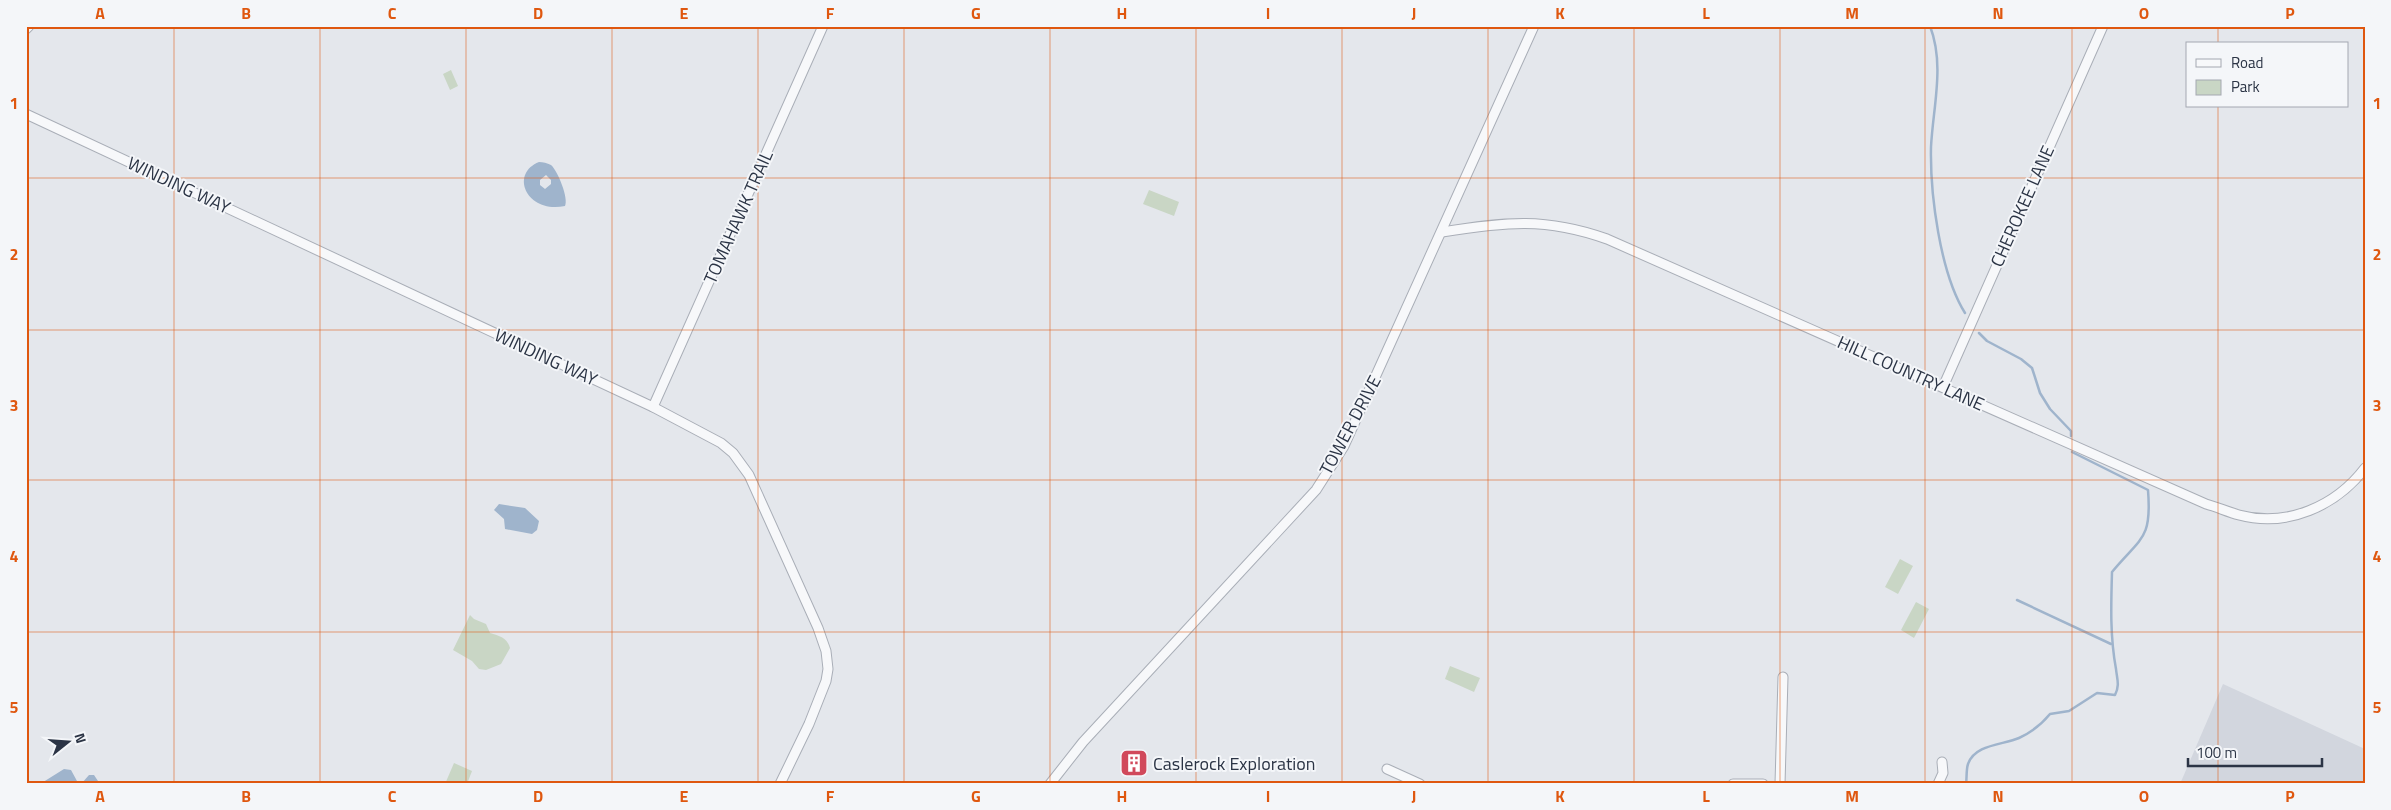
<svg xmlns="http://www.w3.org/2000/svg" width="2391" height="810" font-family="'Titillium Web',sans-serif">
  <rect width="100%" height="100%" fill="#e4e7ec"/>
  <path fill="#d2d6de" d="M2223,684l142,65v35h-185z"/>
  <g fill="#c9d6c5">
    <path d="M451,70l7,16 -8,4 -7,-16z"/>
    <path d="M1149,190l30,12 -5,14 -31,-12z"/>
    <path d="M1900,559l13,7 -15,28 -13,-7z"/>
    <path d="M1916,602l13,7 -15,29 -13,-8z"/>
    <path d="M470,615l4,4 12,5 4,9c9,3 17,4 20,15l-9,16 -15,6 -7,-1 -7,-8 -19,-11z"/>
    <path d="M1450,666l30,12 -6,14 -29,-13z"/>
    <path d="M454,763l18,8 -5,13h-22z"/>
  </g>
  <g fill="#9fb4cc" fill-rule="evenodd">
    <path d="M539,162c4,0 8,1 12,3 7,6 18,34 14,41 -38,8 -56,-32 -26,-44zM546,175l5,5v4l-6,5 -5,-4v-5z"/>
    <path d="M499,504l26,4 14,13 -2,9 -5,4 -27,-5 -1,-10 -10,-9z"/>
    <path d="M64,769l7,1 6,11 5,2 7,-8h5l6,9h-60z"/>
  </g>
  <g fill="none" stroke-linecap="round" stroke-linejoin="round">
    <g stroke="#9fb4cc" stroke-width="2.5">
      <path d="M1930,26c15,39 3,81 1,121 -1,47 9,126 34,166"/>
      <path d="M1979,333l8,8 34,18 11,9 8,25 10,16 21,22v5"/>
      <path d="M2017,600l94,44"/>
      <path d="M1966,784c1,-6 0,-14 2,-20 7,-20 35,-19 51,-26 13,-6 22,-13 31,-24l19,-3 28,-18 18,2c5,-10 2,-16 1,-26 -6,-32 -5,-64 -4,-97 29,-35 40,-32 36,-82l-76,-38"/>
    </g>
    <defs>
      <g id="minor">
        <path d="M26,29l3,-3"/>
        <path d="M26,114l627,293 68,36 12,10 16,22 69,153 8,23 2,18 -2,12 -17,43 -29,60"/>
        <path d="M1442,232c64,-10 103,-15 165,7l599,265c11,3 22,8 33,11 48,13 97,-9 126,-47"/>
        <path d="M1943,387l160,-361"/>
        <path d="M653,407l170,-381"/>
        <path d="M1387,769l33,15"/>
        <path d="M1050,784l33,-42 233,-252 28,-44 190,-420"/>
        <path d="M1733,784h30"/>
        <path d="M1780,784l3,-107"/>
        <path d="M1938,784l5,-11 -1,-11"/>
      </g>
    </defs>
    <use href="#minor" stroke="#a9aeb7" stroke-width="11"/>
    <use href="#minor" stroke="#f7f8fa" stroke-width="9"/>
  </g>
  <path fill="none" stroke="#df570f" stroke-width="1" stroke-opacity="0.55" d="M174,26v758M320,26v758M466,26v758M612,26v758M758,26v758M904,26v758M1050,26v758M1196,26v758M1342,26v758M1488,26v758M1634,26v758M1780,26v758M1925,26v758M2072,26v758M2218,26v18M2218,106v678M26,178h2339M26,330h2339M26,480h2339M26,632h2339"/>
  <defs>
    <symbol id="building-square" viewBox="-11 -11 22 22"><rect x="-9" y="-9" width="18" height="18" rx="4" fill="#d1495b" stroke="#f4f6f9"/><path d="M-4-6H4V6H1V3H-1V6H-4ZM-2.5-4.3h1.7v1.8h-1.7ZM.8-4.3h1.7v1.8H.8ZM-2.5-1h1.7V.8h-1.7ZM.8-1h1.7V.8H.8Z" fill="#fff"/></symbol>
  </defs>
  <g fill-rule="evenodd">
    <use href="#building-square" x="1118" y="747" width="32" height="32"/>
  </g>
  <g text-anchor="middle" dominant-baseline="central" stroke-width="4" stroke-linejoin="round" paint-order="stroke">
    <g font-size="18" fill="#2b3445" stroke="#f4f6f9">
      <text transform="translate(179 185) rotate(25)">WINDING WAY</text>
      <text transform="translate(2022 206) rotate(-66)">CHEROKEE LANE</text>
      <text transform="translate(738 217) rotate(-66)">TOMAHAWK TRAIL</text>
      <text transform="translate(546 357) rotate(25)">WINDING WAY</text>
      <text transform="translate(1911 373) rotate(24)">HILL COUNTRY LANE</text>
      <text transform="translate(1350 425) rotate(-62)">TOWER DRIVE</text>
    </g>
    <g font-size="18" fill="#2b3445" stroke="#f4f6f9" text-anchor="start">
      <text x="1153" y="763">Caslerock Exploration</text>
    </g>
  </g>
  <rect width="2391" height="810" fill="none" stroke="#f4f6f9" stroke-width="55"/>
  <rect x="2186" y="42" width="162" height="65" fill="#f4f6f9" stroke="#a4a8b1"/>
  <rect x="2196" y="59" width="25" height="8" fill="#f7f8fa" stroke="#a4a8b1"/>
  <text x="2231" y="68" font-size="15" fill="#2b3445">Road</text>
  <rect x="2196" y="80" width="25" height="15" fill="#c9d6c5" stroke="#a4a8b1"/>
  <text x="2231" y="92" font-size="15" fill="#2b3445">Park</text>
  <g transform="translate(68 742) rotate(73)" stroke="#f4f6f9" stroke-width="4" paint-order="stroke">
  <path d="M0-4L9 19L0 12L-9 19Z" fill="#2b3445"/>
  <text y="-8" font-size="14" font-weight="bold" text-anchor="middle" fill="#2b3445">N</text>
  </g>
  <path d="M2188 758v8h134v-8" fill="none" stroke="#2b3445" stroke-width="2.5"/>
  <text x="2196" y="758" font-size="15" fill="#2b3445" stroke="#f4f6f9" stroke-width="4" paint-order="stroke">100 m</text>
  <rect x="28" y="28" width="2336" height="754" fill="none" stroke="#df570f" stroke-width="2"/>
  <g font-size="16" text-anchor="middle" font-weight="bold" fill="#df570f">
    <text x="100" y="19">A</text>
    <text x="246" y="19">B</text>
    <text x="392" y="19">C</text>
    <text x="538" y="19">D</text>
    <text x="684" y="19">E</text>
    <text x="830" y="19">F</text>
    <text x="976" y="19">G</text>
    <text x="1122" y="19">H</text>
    <text x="1268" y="19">I</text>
    <text x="1414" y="19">J</text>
    <text x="1560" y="19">K</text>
    <text x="1706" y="19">L</text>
    <text x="1852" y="19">M</text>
    <text x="1998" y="19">N</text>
    <text x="2144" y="19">O</text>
    <text x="2290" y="19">P</text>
    <text x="14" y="109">1</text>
    <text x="2377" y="109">1</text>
    <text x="14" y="260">2</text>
    <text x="2377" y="260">2</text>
    <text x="14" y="411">3</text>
    <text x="2377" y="411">3</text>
    <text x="14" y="562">4</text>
    <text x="2377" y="562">4</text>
    <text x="14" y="713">5</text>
    <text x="2377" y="713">5</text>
    <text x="100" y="802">A</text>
    <text x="246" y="802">B</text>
    <text x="392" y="802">C</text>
    <text x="538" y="802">D</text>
    <text x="684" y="802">E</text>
    <text x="830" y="802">F</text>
    <text x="976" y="802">G</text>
    <text x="1122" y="802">H</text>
    <text x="1268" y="802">I</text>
    <text x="1414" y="802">J</text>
    <text x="1560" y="802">K</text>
    <text x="1706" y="802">L</text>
    <text x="1852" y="802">M</text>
    <text x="1998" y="802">N</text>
    <text x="2144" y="802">O</text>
    <text x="2290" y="802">P</text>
  </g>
</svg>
